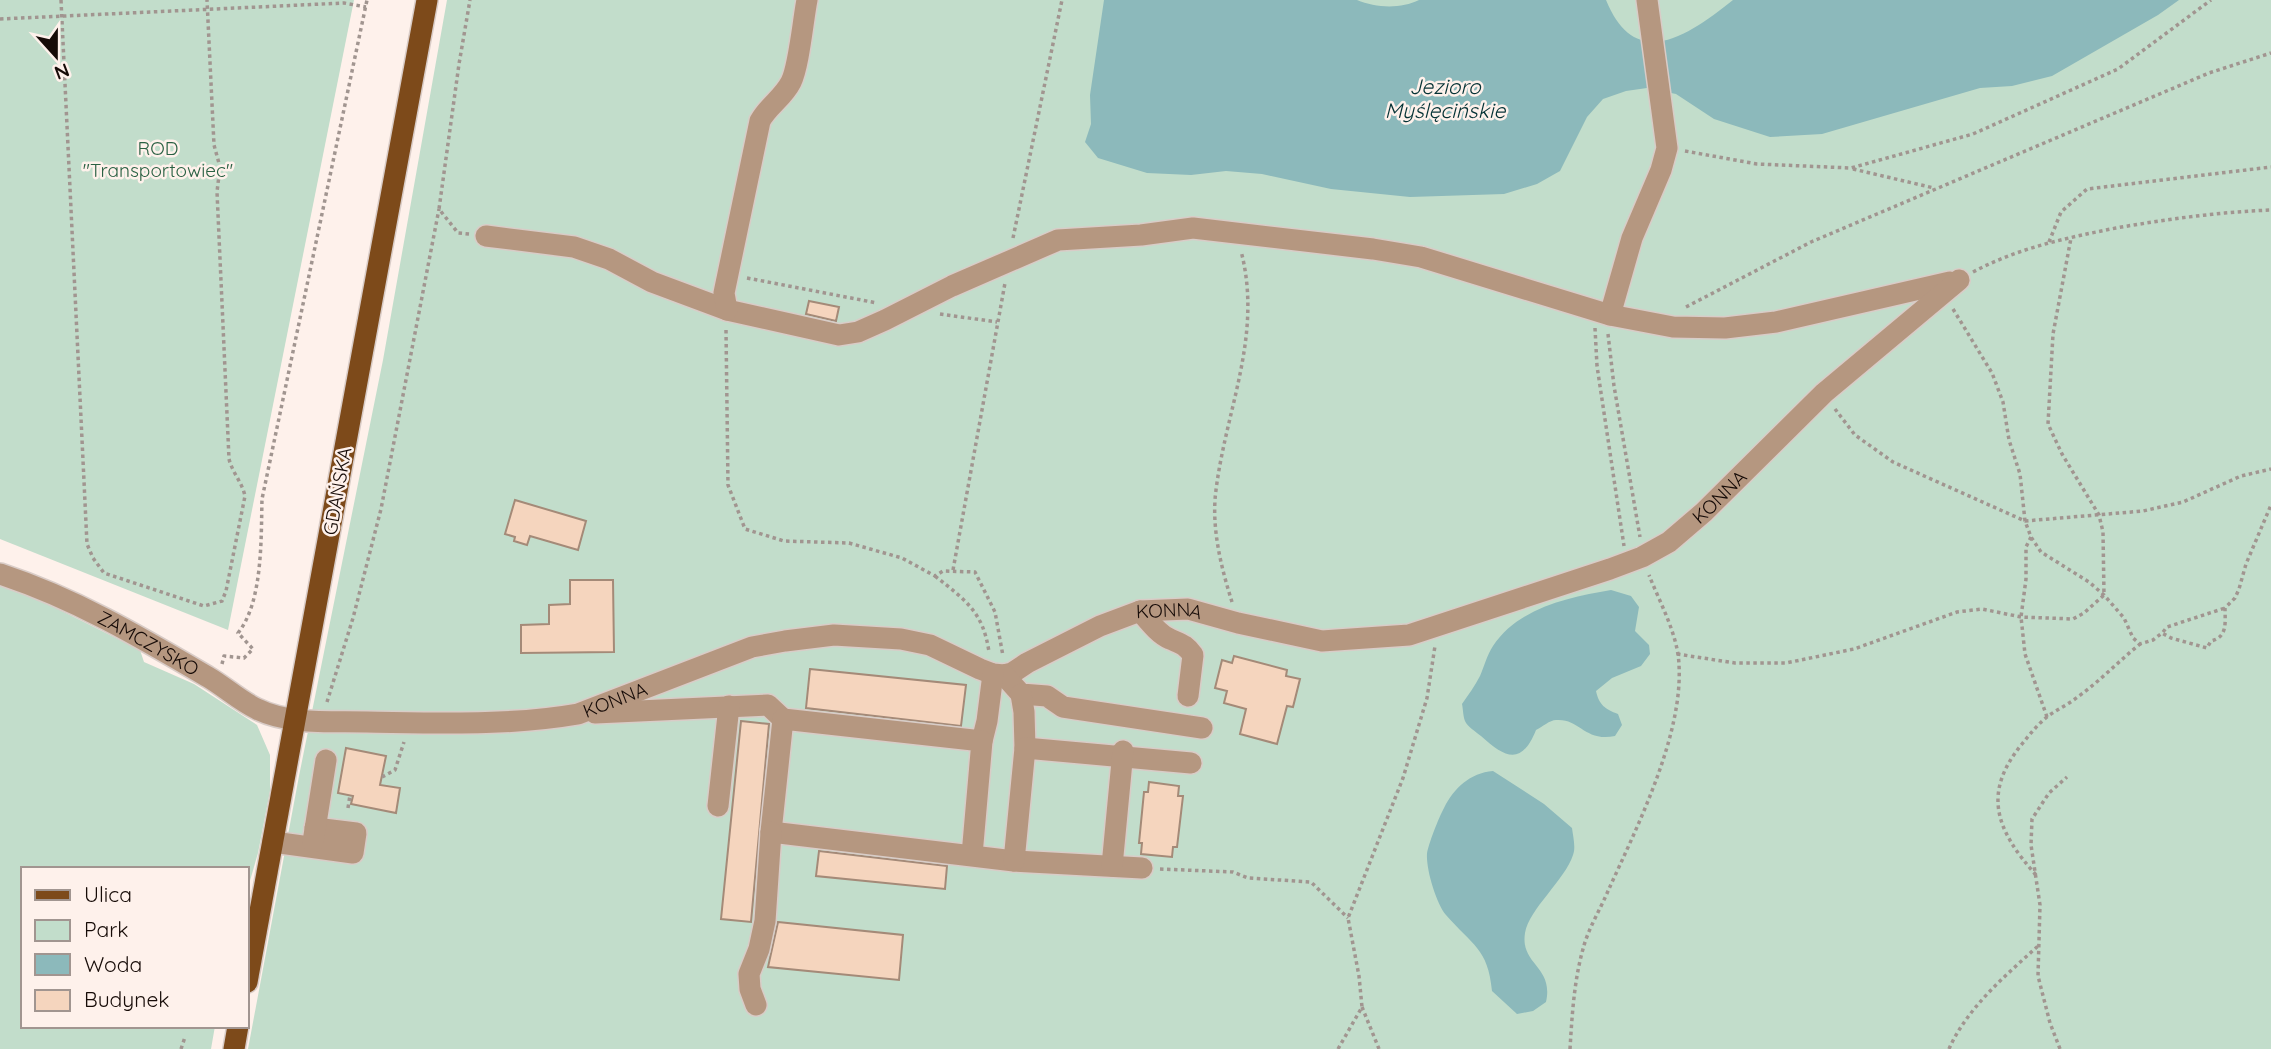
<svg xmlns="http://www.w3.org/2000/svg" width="2271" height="1049" font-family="Quicksand,sans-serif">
  <rect width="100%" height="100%" fill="#fef1eb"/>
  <g fill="#c2ddcb">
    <path d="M0,0h354l-126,630 -228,-91z"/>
    <path d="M447,0h1824v1049h-2023l51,-273 84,-416z"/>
    <path d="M0,584l18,5 122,61 4,12 50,22 63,41 13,30v36l-12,62 -11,38v-22h-224v157h192l-4,23h-211z"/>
  </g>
  <g fill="#8cb9bb">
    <path d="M1104,0h253c19,8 44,9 62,0h187c30,74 84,34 127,0h446l-21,15 -106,61 -40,10 -32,2 -158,46 -52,3 -56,-18 -38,-25 -29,-6 -21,3 -23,8 -16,18 -27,54 -23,13 -33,10 -94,3 -79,-8 -69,-15 -36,-3 -35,4 -44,-2 -49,-15 -13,-16 6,-18 -1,-29z"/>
    <path d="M1611,590l20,6 8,11 -4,24 14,14 1,9 -9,12 -29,12 -16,13c3,14 9,18 22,23l4,11 -7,11c-31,6 -35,-18 -59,-16 -6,0 -14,7 -20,10 -14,35 -30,29 -55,6 -5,-4 -14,-10 -16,-15 -2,-5 -2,-13 -3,-17 6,-9 13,-18 18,-28 4,-9 7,-21 13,-30 25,-38 76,-49 118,-56z"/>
    <path d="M1493,771l51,33 28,24c1,8 4,20 1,27 -8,25 -44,54 -48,78 -5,32 29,33 21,69l-13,9 -16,3 -25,-23c-4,-43 -20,-46 -46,-76 -10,-12 -20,-46 -19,-61 1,-9 12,-37 17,-46 10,-20 26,-35 49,-37z"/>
  </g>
  <g fill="#f5d5be" stroke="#a48a78" stroke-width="2">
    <path d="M809,301l30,6 -3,14 -30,-7z"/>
    <path d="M515,500l71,21 -8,29 -48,-14 -3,9 -13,-4 1,-4 -10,-3z"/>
    <path d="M570,580h43l1,72 -93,1v-28l28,-1v-19l21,-1z"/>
    <path d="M1234,656l53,14 -1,6 14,3 -7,28 -6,-1 -10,38 -37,-10 6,-25 -22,-6 3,-12 -12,-3 7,-28 10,3z"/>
    <path d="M810,669l156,16 -5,41 -155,-18z"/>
    <path d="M741,721l28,3 -18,198 -30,-3z"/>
    <path d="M346,748l40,8 -6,29 20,3 -4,25 -45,-9 2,-8 -15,-3z"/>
    <path d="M1149,782l30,4 -1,10h5l-6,51h-4l-1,10 -31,-3 1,-11h-3l5,-51h4z"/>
    <path d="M819,851l128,15 -2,23 -129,-13z"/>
    <path d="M778,922l125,13 -4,45 -131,-13z"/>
  </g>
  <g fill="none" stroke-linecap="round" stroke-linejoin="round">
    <defs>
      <g id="minor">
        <path d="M486,236l88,11 35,12 43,23 75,28 112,25 19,-3 27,-12 67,-34 106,-46 83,-5 52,-7 180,21 48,8 189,58 63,12 52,1 51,-6 174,-40"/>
        <path d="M727,310l-3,-17 36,-172c8,-15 23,-23 31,-39 8,-16 12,-62 16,-82"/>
        <path d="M1610,315l22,-77 29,-68 6,-22 -20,-148"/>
        <path id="s1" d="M0,574c76,25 140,63 208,103 17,10 32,24 49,32 32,16 75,12 110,13 71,1 142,4 211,-8l174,-67 33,-6 49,-6 67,4 29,6 50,24 13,5 11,1 8,-2 15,-10 73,-37 40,-15 48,-2 50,14 84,18 87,-6 201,-66 32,-12 27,-15 35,-30 120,-119 135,-113"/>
        <path d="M1140,611c8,9 18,23 30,28 11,5 15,5 23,16l-5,41"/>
        <path d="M1004,675l17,19 26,2 16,11 139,21"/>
        <path d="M1021,694l3,18 1,36"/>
        <path d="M595,713l173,-8 15,14"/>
        <path d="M982,741l5,-20 6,-47"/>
        <path d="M718,806l11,-100"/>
        <path d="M273,842l80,11 3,-20 -41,-5"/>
        <path d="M313,842l13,-82"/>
        <path d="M972,855l10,-114 -199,-22 -12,113 243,29 128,7"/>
        <path d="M1014,861l11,-113 166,15"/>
        <path d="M1112,866l11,-115"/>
        <path d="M756,1005l-6,-16 -1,-15 10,-25 6,-28 6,-89"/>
      </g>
      <g id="major">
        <path d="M247,982l180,-982"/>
        <path d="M234,1049l4,-23"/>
      </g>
    </defs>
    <use href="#minor" stroke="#d9ccc7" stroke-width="24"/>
    <use href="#major" stroke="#d9ccc7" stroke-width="24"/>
    <g stroke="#a19590" stroke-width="3.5" stroke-dasharray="3.5 3.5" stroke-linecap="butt">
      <path d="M61,0l26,544 6,14 11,15 100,33 18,-5 4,-10 19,-95c-3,-14 -13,-24 -16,-37l-12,-267 3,-25 -6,-22 -7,-145"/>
      <path d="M0,19l344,-16 22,4"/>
      <path d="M1685,151l72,13 94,4 122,-34 145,-65 93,-69"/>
      <path d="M1853,169l81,19"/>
      <path d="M469,234l-11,-1 -19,-24 20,-145 11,-64"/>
      <path d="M1013,238l49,-238"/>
      <path d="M2049,242l12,-30 26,-23 184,-22"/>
      <path d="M1973,272c45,-24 93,-34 143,-44 52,-9 103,-16 155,-18"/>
      <path d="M747,278l130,25"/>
      <path d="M1686,307l125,-65 398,-169 62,-20"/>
      <path d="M1953,309l39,64 11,29 6,38 11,34 5,47 6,16 10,15 48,30 15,13 20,23 9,20 7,6 13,-4 9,-7 9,5 36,10 4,-7c17,-4 14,-19 14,-33l10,-10 4,-9 7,-25 25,-59"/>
      <path d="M940,314l57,8"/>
      <path d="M1595,328l2,38 27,180"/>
      <path d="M726,330l2,155 17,44 39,12 65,2 53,15 33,18 8,-5 32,1 20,40 8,44"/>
      <path d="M1608,334l6,52 26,151"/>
      <path d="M1835,409l20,26 38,27 132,59 118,-10 40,-9 58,-26 30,-7"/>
      <path d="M2031,537l-5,10v32l-5,38 4,37 22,63"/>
      <path d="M953,570l52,-287"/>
      <path d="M935,576c30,24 48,35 54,76"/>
      <path d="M1232,602c-11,-35 -21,-75 -16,-112 10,-81 47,-155 25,-239"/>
      <path d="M2163,632l4,-5 58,-19"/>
      <path d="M1677,654l58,9h51l68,-14 103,-37 25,-3 39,8 52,2 11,-6 20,-18 -1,-63 -4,-17 -37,-61 -14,-30 5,-90 18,-96"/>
      <path d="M222,664l2,-8 20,2 9,-9 -15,-16c25,-31 23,-95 24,-134l105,-499"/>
      <path d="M327,702l26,-84 28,-109 58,-300"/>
      <path d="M382,777l13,-7 9,-28"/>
      <path d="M348,808l2,-13"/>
      <path d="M1160,869l73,3 15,6 63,4 37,36"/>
      <path d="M2036,875c-39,-44 -55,-81 -14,-131 8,-10 16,-20 26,-28 10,-7 21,-12 31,-20 22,-16 40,-35 61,-52"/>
      <path d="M1362,1007l17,42"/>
      <path d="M181,1049l4,-12"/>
      <path d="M1338,1049l24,-42 -3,-31 -11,-58 55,-140 24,-80 8,-52"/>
      <path d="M1570,1049c2,-33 4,-68 13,-100 5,-20 17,-39 25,-58 29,-64 75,-155 71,-226 -1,-30 -19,-62 -30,-90"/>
      <path d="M1949,1049c18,-41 56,-73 89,-103"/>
      <path d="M2060,1049l-10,-26 -12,-47 2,-71 -9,-60 1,-26 17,-26 18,-16"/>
    </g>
    <use href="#minor" stroke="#b59780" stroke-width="21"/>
    <use href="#major" stroke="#7d4a1a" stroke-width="21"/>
  </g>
  <g text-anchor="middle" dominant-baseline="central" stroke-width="5" stroke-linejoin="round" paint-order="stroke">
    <g font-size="19" fill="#2a6143" stroke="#fef1eb">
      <text x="158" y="148">ROD<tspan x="158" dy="22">"Transportowiec"</tspan></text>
    </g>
    <g font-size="19" fill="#160b07" stroke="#fef1eb">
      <text transform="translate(337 491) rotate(-80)">GDAŃSKA</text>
      <text stroke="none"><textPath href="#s1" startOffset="1829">KONNA</textPath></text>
      <text stroke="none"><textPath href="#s1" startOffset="1241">KONNA</textPath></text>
      <text stroke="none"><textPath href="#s1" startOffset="164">ZAMCZYSKO</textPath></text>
      <text stroke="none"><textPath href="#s1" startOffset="654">KONNA</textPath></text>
    </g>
    <g font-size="21" font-style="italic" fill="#033134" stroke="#fef1eb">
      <text x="1445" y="86">Jezioro<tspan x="1445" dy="24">Myślęcińskie</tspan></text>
    </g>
  </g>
  <rect x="21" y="867" width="228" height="161" fill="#fef1eb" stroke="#a19590" stroke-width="2"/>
  <rect x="35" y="890" width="35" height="10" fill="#7d4a1a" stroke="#a19590" stroke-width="2"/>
  <text x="84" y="902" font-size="21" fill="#160b07">Ulica</text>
  <rect x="35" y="920" width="35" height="21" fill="#c2ddcb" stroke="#a19590" stroke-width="2"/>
  <text x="84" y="937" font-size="21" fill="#160b07">Park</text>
  <rect x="35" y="954" width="35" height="21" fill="#8cb9bb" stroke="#a19590" stroke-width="2"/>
  <text x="84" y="972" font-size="21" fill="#160b07">Woda</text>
  <rect x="35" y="990" width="35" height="21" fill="#f5d5be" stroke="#a19590" stroke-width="2"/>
  <text x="84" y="1007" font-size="21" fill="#160b07">Budynek</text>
  <g transform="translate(56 56) rotate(159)" stroke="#fef1eb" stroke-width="5" paint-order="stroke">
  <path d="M0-5L12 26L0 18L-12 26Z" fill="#160b07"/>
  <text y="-10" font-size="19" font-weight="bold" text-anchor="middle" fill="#160b07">N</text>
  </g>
</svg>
